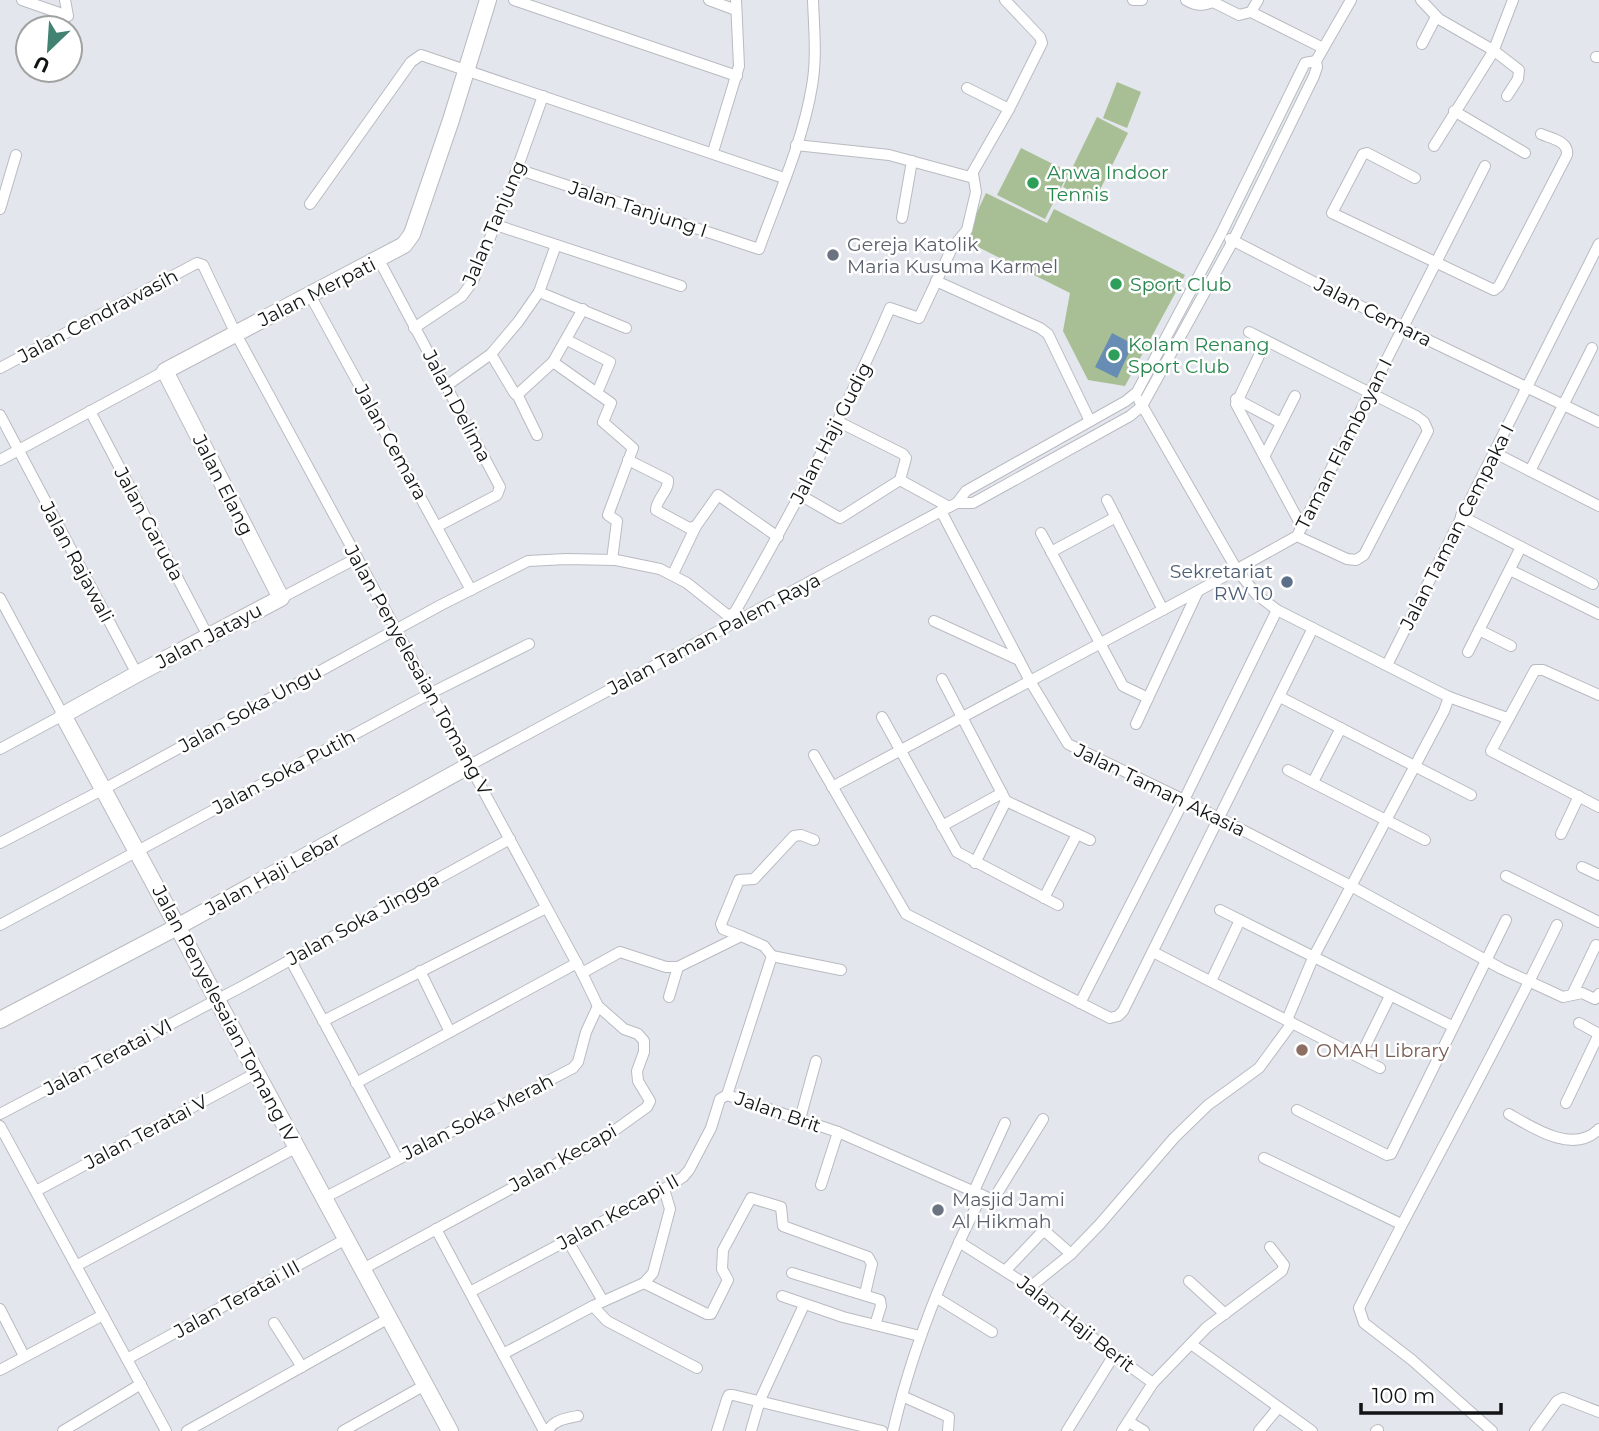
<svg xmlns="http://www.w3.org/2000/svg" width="1599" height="1431" font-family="Montserrat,sans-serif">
  <rect width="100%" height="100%" fill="#e3e6ec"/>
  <g fill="#a8be95">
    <path d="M1117,82l24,10 -14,36 -24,-10z"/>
    <path d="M1097,117l31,16 -34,69 -31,-15z"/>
    <path d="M1021,148l48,24 -24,47 -48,-24z"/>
    <path d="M986,193l61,30 7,-14 131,66 -60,111 -37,-6 -25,-49 7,-38 -106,-53z"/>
  </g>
  <path fill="#678db4" d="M1112,333l21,11 -16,34 -22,-11z"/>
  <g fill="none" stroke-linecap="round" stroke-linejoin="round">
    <defs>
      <g id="street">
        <path d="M22,0l46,16 -3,-16"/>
        <path d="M514,0l223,76"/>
        <path d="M709,0l27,10"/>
        <path d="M1133,0h9"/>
        <path d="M1186,0c10,6 16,6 27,2l26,13 12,-3 72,36"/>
        <path d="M1421,0l18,19 54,31 26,20 -1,9 -11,17"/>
        <path d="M1251,12l7,-12"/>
        <path d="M1422,44l14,-27"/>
        <path d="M1596,57h3"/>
        <path d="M967,88l42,21"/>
        <path d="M1454,111l71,42"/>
        <path d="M796,145l93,10 81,22 39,-68 33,-66 -2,-6 -35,-37"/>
        <path d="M1434,146l59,-94 20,-52"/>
        <path d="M713,152l26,-86 -3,-66"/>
        <path d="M517,169l242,80c19,-53 44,-108 53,-163 5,-28 2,-58 1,-86"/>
        <path d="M1415,178l-48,-25 -4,1 -31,59 162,77 5,-4 68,-131c2,-14 -15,-16 -26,-21"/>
        <path d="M310,204l101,-142 10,-7 363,123"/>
        <path d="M0,209l16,-54"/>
        <path d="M902,218l10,-57"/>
        <path d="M496,225l185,61"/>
        <path d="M1230,239l173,89 196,94"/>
        <path d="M379,260l121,227 -3,8 -59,31"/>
        <path d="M936,281l104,47 8,6 42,87"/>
        <path d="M539,292l87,36"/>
        <path d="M310,295l161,295"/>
        <path d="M414,328l48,-32 11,-15 44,-112 26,-73"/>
        <path d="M1249,332l167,84 8,6 4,9 -64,124 -8,5 -9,-1 -50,-23"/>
        <path d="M567,340l43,22 -13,31"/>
        <path d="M1266,341l-30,63 66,123"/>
        <path d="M491,354l24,40h3l35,-32 30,-53"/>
        <path d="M553,362l58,41 -8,19 30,26 -25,67 9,6 -5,39"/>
        <path d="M0,368l197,-105 6,2 33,69 346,639 16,33 26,23 14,5 6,7v11l-7,19 1,10 12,20 -3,6 -43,31 -241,131"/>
        <path d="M446,386l45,-32 27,-32 21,-30 17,-47"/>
        <path d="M517,394l20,41"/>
        <path d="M1236,399l45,24"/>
        <path d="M1139,400l98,170 19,24 21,16 172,87 58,21"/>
        <path d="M90,411l118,225"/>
        <path d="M0,415l137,259"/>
        <path d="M1495,453l104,53"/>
        <path d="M1265,455l30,-59"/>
        <path d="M0,460l165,-89"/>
        <path d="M628,460l40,20c1,11 -12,19 -12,30l33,18 7,-2 22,-31 60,42"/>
        <path d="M1530,471l62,-123"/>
        <path d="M900,480l49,27"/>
        <path d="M800,495l40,23 60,-38 6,-22 -3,-4 -66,-33"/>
        <path d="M1107,500l56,110"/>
        <path d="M957,503l9,-12 160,-90 11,-9 84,-158 84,-171 11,-2"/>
        <path d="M941,511l89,170 38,63 116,56 167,86 151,83 61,28 19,-4 13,6 4,-5"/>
        <path d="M1461,516l132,68"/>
        <path d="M1041,533l82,153 25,12"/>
        <path d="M1051,552l65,-35"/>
        <path d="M1510,570l89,44"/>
        <path d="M673,574l23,-48"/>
        <path d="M0,598l63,117 -63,34"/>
        <path d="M281,598l76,-40"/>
        <path d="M730,615l5,-3c56,-99 110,-199 155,-304l29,10 33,-70 15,-18 9,-38 -3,-18"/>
        <path d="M934,621l85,39"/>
        <path d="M1479,630l32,16"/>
        <path d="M1468,652l53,-105"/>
        <path d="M1387,665l212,-421"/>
        <path d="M942,679l64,122 84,39"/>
        <path d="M1599,695l-56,-25h-8l-44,81 108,56"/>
        <path d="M1280,697l191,98"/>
        <path d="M882,717l75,135 101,53"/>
        <path d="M1136,724l62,-133"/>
        <path d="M814,755l92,159 204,104 8,-2 5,-5 190,-383"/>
        <path d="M470,765l471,-254 16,-8h16l157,-87 12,-10 91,-165 81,-165 3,-9 -1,-6 35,-61"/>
        <path d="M1288,770l137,70"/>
        <path d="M1313,782l28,-54"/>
        <path d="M832,787l366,-196 99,-55 188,-370"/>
        <path d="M942,826l60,-33"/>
        <path d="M1561,834l18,-38"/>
        <path d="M0,843l104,-54 337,-184 87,-44 38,-2 50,1 44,9 27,14 49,39"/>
        <path d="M975,863l31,-62"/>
        <path d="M1582,867l17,8"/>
        <path d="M1506,876l93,46"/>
        <path d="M1044,898l33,-64"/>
        <path d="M1220,910l232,116"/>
        <path d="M0,925l431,-232 98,-49"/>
        <path d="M741,936l-18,-7 -2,-5 18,-44 15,-1 40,-43 7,-1 13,5"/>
        <path d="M1153,952l227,116"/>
        <path d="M772,956l69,14"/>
        <path d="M290,959l107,199"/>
        <path d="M420,971l30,61"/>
        <path d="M582,973l38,-21 46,15h12l63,-31 23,10 8,10 -45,139 111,37 155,68 50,-81"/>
        <path d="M1211,981l29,-61"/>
        <path d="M1572,995l24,-50"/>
        <path d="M669,997l9,-30"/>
        <path d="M1080,1003l104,-203 93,-190"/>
        <path d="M1287,1020l26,-62 131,-247 5,-14"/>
        <path d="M323,1021l223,-113"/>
        <path d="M1579,1023l20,11"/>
        <path d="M1360,1057l30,-61"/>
        <path d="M356,1083l221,-120"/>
        <path d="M1566,1103l33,-69"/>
        <path d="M1297,1110l90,45 4,-1 115,-234"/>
        <path d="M0,1114l243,-128 267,-147"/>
        <path d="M1509,1114c24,14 65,41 90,15"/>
        <path d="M800,1119l16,-58"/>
        <path d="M0,1126l166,305"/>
        <path d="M1264,1158l137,66"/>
        <path d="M821,1185l17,-53"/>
        <path d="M36,1191l220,-118"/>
        <path d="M974,1191l31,-68"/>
        <path d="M324,1198l249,-130 5,-6 8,-30 12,-26"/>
        <path d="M436,1229l108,202"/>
        <path d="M568,1241l35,60"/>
        <path d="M959,1242l71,45 84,68 39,28"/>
        <path d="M76,1266l221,-119"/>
        <path d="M1006,1270l36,-38 5,1 24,21"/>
        <path d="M792,1273l88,27 1,6 -6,19"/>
        <path d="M1189,1281l36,33"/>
        <path d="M644,1283l63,31h4l17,-34 -6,-11 1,-19 28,-52 30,9 2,19 85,31 4,7 -7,30"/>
        <path d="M1030,1287l41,-33 29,-30 74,-86 34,-33 51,-37 33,-45"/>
        <path d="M470,1292l194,-103 19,-12 6,-7 22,-42 9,-29 7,-4"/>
        <path d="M782,1296l61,21 77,19"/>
        <path d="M937,1298l55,34"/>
        <path d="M593,1306l14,15 90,47"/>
        <path d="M0,1309l24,47"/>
        <path d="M274,1323l28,44"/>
        <path d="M1191,1344l121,87"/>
        <path d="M503,1354l90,-48 51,-23 9,-10 17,-64 -6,-20"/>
        <path d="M127,1359l219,-120"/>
        <path d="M0,1370l103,-55"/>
        <path d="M902,1396l47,21 -1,14"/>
        <path d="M1129,1422l15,9"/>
        <path d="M63,1431l78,-47"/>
        <path d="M187,1431l202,-113"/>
        <path d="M343,1431l82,-46"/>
        <path d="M548,1431c5,-11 19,-13 30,-15"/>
        <path d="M717,1431l10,-32 2,-4h4l149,36"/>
        <path d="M751,1431l9,-31 44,-95"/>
        <path d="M893,1431c19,-82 51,-161 89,-236"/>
        <path d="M1067,1431l47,-76"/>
        <path d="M1122,1431l31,-48 54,-56 75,-56 2,-6 -14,-18"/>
        <path d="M1259,1431l19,-23"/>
        <path d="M1376,1431l2,-1"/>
        <path d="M1492,1431l-80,-71 -48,-37 -5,-15c65,-129 136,-254 198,-383"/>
        <path d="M1535,1431l22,-30 6,-3 36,14"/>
      </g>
      <g id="secondary">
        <path d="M0,1020l177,-93 293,-162"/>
        <path d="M450,1431l-387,-716 74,-41 144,-76 -116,-227 239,-126 8,-11 39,-114 37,-120"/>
      </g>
    </defs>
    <use href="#street" stroke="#b8bbc1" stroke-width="12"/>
    <use href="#secondary" stroke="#b8bbc1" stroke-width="18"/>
    <use href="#street" stroke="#fff" stroke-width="10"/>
    <use href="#secondary" stroke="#fff" stroke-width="16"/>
  </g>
  <g fill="#2e9e5b" stroke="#fff" stroke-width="2.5">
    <circle cx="1033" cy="183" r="7"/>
    <circle cx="1116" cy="284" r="7"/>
    <circle cx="1114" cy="355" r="7"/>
  </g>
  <g fill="#6b7280" stroke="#fff" stroke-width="2.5">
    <circle cx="833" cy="255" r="7"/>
    <circle cx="938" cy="1210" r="7"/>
  </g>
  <circle fill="#5c6f8a" stroke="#fff" stroke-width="2.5" cx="1287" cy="582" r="7"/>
  <circle fill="#8d6e63" stroke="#fff" stroke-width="2.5" cx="1302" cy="1050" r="7"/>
  <g text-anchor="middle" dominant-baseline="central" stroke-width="5" stroke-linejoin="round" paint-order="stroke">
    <g font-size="19" fill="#27864d" stroke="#fff" text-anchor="start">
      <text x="1047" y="172">Anwa Indoor<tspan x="1047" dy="22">Tennis</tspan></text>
      <text x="1130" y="284">Sport Club</text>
      <text x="1128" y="344">Kolam Renang<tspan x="1128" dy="22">Sport Club</tspan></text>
    </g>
    <g font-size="19" fill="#111314" stroke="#fff">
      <text transform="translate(638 209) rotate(18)">Jalan Tanjung I</text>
      <text transform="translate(494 223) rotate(-67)">Jalan Tanjung</text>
      <text transform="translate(317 292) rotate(-27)">Jalan Merpati</text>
      <text transform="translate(1373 312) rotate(27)">Jalan Cemara</text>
      <text transform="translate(98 316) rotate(-28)">Jalan Cendrawasih</text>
      <text transform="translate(457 406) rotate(62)">Jalan Delima</text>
      <text transform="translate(831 433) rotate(-63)">Jalan Haji Gudig</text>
      <text transform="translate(391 442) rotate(61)">Jalan Cemara</text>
      <text transform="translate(1344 444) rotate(-63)">Taman Flamboyan I</text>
      <text transform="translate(223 485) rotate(63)">Jalan Elang</text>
      <text transform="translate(149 524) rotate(62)">Jalan Garuda</text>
      <text transform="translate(1457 527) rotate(-63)">Jalan Taman Cempaka I</text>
      <text transform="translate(77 562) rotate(62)">Jalan Rajawali</text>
      <text transform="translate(714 634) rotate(-28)">Jalan Taman Palem Raya</text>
      <text transform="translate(209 636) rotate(-28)">Jalan Jatayu</text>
      <text transform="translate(418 670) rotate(61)">Jalan Penyelesaian Tomang V</text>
      <text transform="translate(250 709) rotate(-29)">Jalan Soka Ungu</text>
      <text transform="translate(284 772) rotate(-28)">Jalan Soka Putih</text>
      <text transform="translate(1160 790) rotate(26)">Jalan Taman Akasia</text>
      <text transform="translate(273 874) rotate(-29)">Jalan Haji Lebar</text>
      <text transform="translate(363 919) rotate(-29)">Jalan Soka Jingga</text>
      <text transform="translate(225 1014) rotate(62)">Jalan Penyelesaian Tomang IV</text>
      <text transform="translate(108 1057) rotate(-28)">Jalan Teratai VI</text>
      <text transform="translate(778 1112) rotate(19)">Jalan Brit</text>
      <text transform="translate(478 1117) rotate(-27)">Jalan Soka Merah</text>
      <text transform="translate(146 1132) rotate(-28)">Jalan Teratai V</text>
      <text transform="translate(563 1158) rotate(-29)">Jalan Kecapi</text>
      <text transform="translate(618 1212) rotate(-29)">Jalan Kecapi II</text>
      <text transform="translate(237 1299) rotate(-29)">Jalan Teratai III</text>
      <text transform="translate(1076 1324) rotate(38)">Jalan Haji Berit</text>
    </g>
    <g font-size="19" fill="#5b616d" stroke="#fff" text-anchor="start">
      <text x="847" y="244">Gereja Katolik<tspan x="847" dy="22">Maria Kusuma Karmel</tspan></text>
      <text x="952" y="1199">Masjid Jami<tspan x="952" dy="22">Al Hikmah</tspan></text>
    </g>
    <g font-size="19" fill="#4e5e75" stroke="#fff" text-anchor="end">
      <text x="1273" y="571">Sekretariat<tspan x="1273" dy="22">RW 10</tspan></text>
    </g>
    <g font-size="19" fill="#785e54" stroke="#fff" text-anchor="start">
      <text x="1316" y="1050">OMAH Library</text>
    </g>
  </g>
  <g transform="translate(49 49) rotate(205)"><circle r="33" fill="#ffffff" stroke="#a0a1a1" stroke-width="2"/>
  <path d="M0-5L12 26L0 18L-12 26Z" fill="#418273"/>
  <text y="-10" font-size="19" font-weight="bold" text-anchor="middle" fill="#111314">U</text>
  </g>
  <path d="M1361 1403v10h140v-10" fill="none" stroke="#111314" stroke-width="3.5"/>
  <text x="1372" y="1403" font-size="21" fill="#111314" stroke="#ffffff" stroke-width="5" paint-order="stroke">100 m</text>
</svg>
